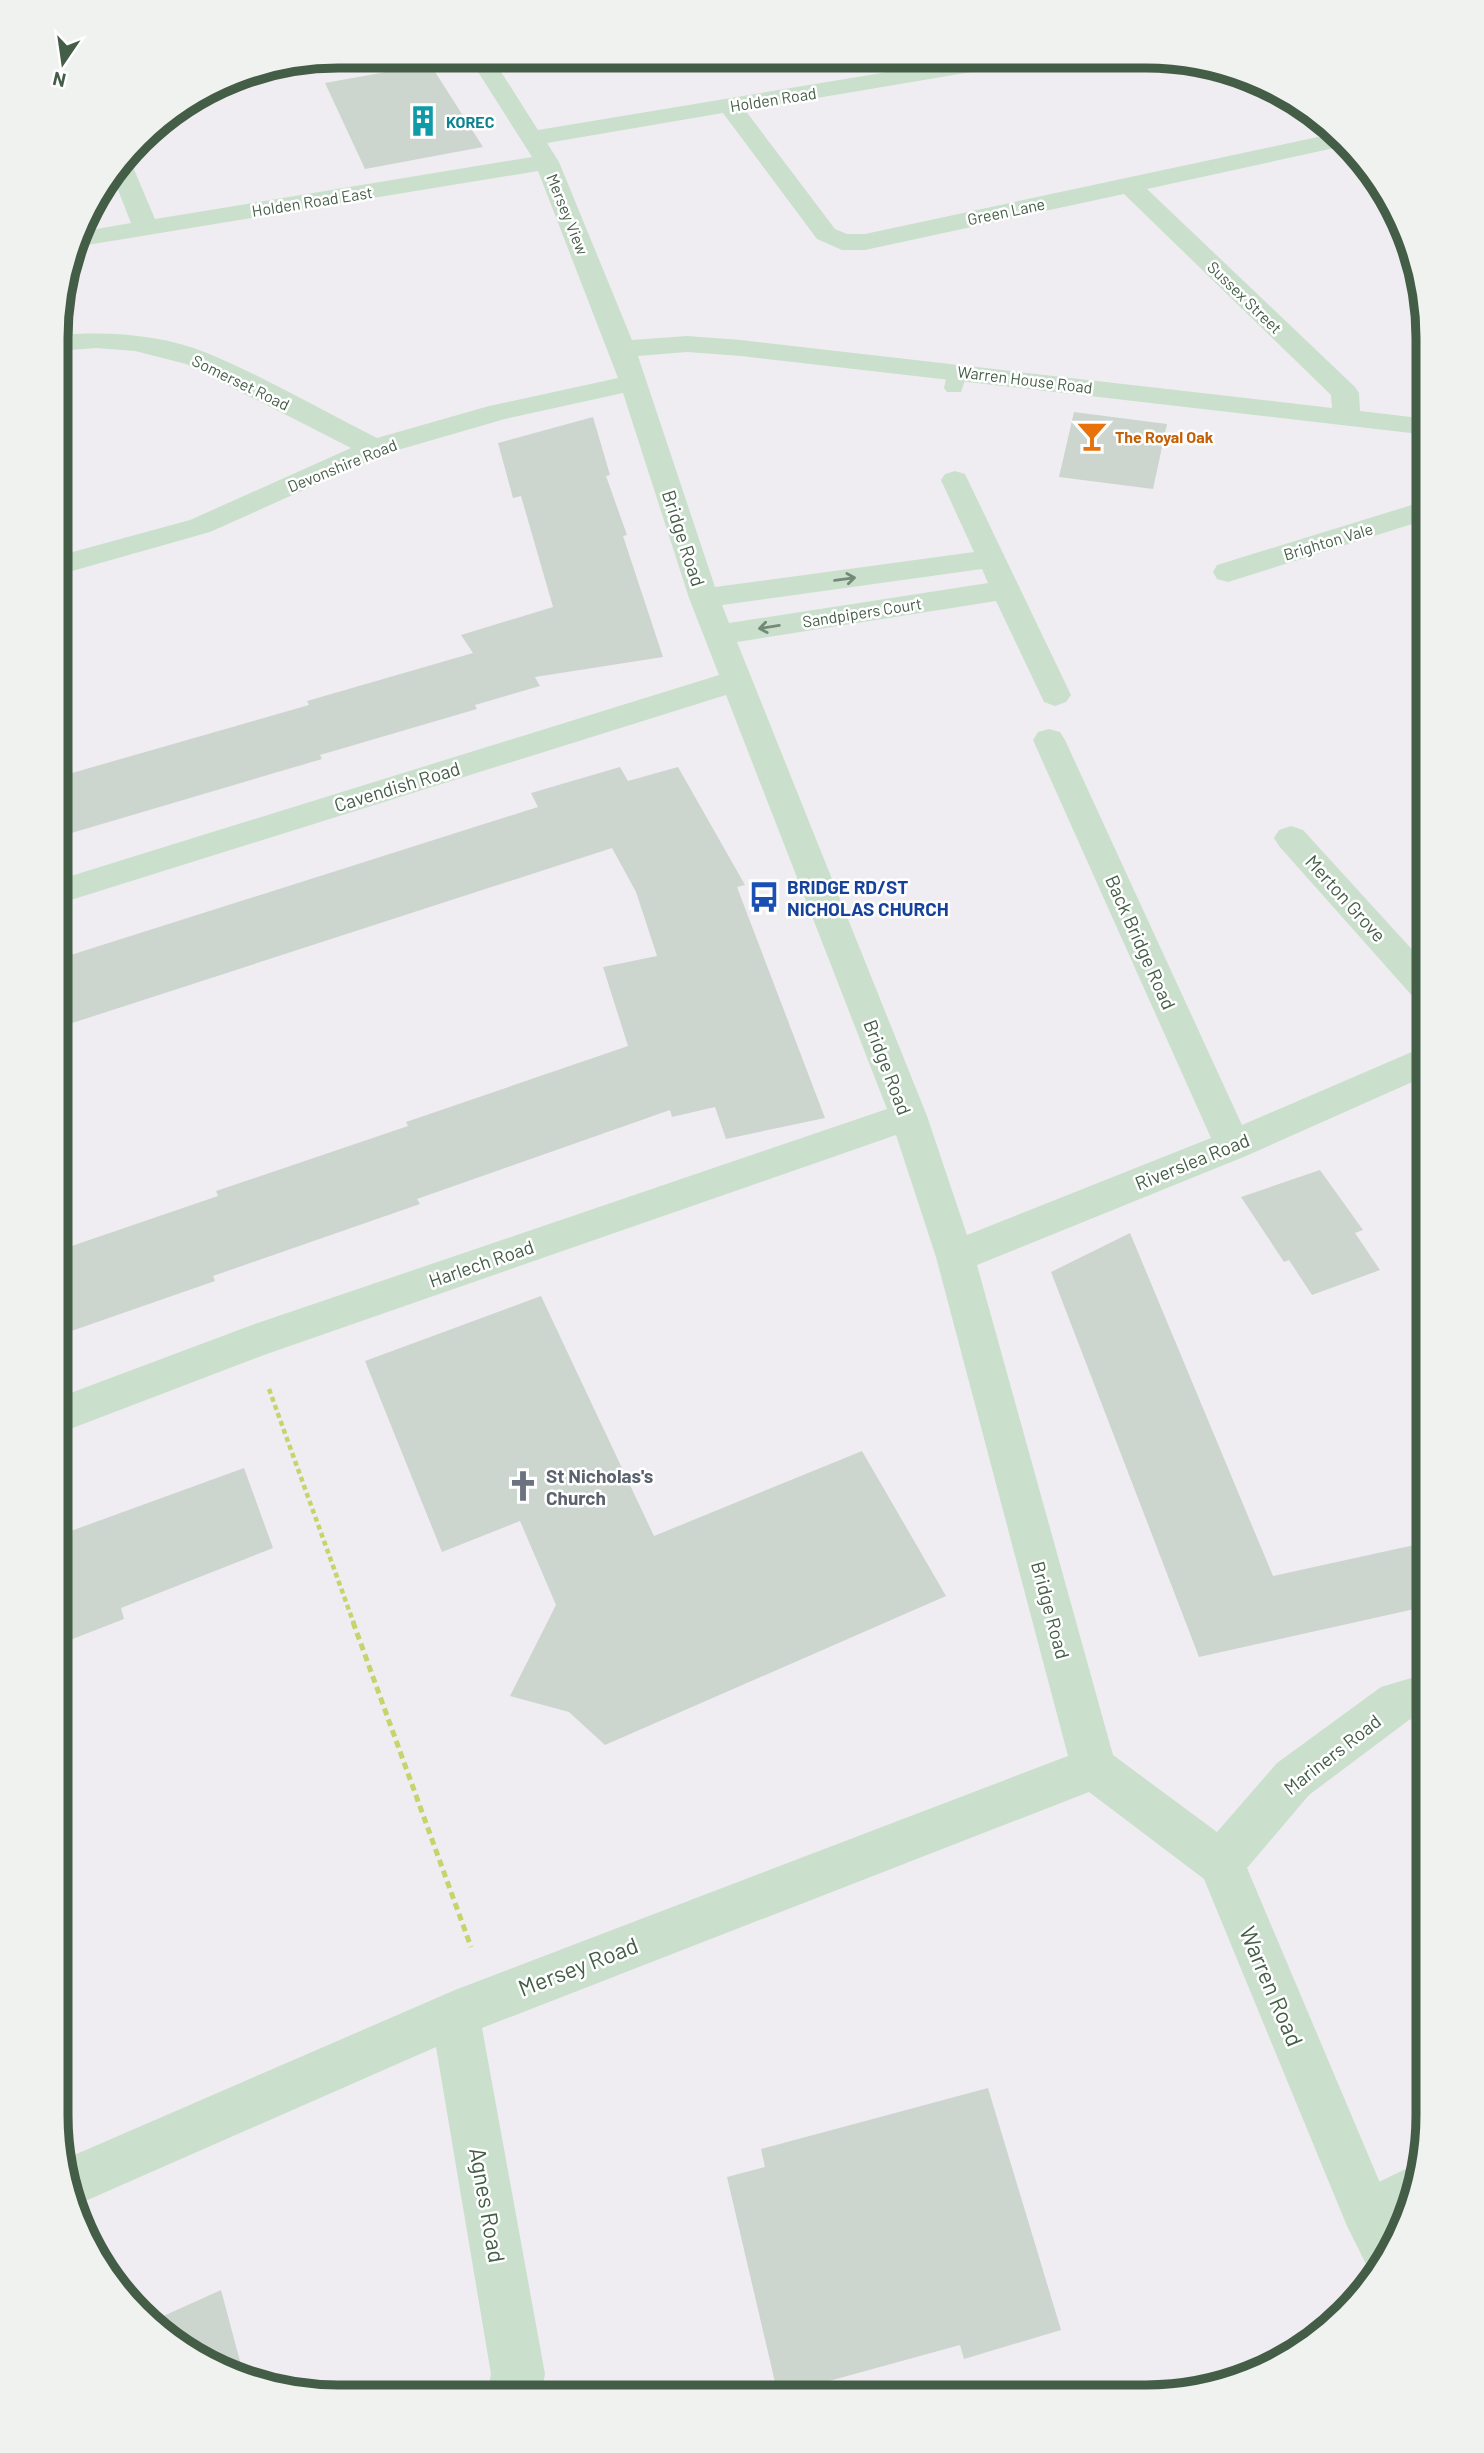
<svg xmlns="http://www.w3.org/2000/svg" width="1484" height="2453" font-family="Barlow,sans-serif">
  <rect width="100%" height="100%" fill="#efedf1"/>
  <g fill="#ccd6cf">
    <path d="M430,64l53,83 -118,22 -40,-86z"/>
    <path d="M1074,412l93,12 -14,65 -94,-12z"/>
    <path d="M593,417l17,58 -4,1 21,59 -4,1 40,121 -128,20 5,9 -65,19 2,4 -157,46 2,4 -264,78v-60l251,-72 -2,-4 166,-48 -12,-18 92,-28 -32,-111 -8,2 -15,-55z"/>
    <path d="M620,767l8,14 50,-14 67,118 -8,2 88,231 -99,21 -11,-32 -43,10 -2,-7 -253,89 3,5 -207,72 2,5 -158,55v-85l161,-55 -2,-5 192,-65 -2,-4 222,-76 -25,-79 54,-11 -21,-64 -24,-44 -555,180 1,-69 480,-152 -7,-14z"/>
    <path d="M1320,1170l43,60 -8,3 25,37 -68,25 -23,-35 -5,2 -43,-65z"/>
    <path d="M1130,1233l143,343 155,-34v64l-229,51 -148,-385z"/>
    <path d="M541,1296l113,240 208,-85 84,145 -341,149 -36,-33 -59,-16 46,-91 -36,-84 -78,31 -77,-191z"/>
    <path d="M244,1468l29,80 -152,60 3,11 -67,26v-109z"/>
    <path d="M988,2088l73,242 -97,29 -4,-14 -182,50 -51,-218 38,-10 -4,-18z"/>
    <path d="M221,2290l24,90 -15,-5 -64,-36 -16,-17z"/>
  </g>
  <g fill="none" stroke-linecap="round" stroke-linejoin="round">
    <path stroke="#c3d56b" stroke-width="4.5" stroke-dasharray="5 3.5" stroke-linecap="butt" d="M269,1389l85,235"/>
    <path stroke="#c3d56b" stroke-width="5" stroke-dasharray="7 4.5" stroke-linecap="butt" d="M353,1622l118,325"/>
    <g fill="#cae0cd" fill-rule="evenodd">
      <path d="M958,365l10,6 -7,21h-14l-3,-4 4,-17z"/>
      <path d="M1418,2163l3,2 -8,39 -48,23 -13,-6 -6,-13 6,-13z"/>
    </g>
    <g fill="#cae0cd" fill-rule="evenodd">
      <path d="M468,56h23l47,74 434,-72h53l-4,5 -8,2 -268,45 90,119 12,5h18l471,-101 12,12 -201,44 208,198 4,6 1,18 68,8v16l-687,-79 -54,-4 -49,4 77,231 259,-35 -33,-72 4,-6 10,-3 10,3 106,221 -5,7 -11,4 -11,-4 -48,-101 -259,41 190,474 40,119 244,-97 -178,-398 5,-8 11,-3 11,3 5,8 177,385 186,-80v30l-182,81 -269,109 136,490 104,77 60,-69 104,-76 47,-14v42l-19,5 -100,75 -62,73 136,322 19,37 -26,48 -6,-3 -23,-46 -143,-347 -115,-87 -607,236 63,346 -4,21h-54l4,-21 -55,-327 -362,159 -9,-47 390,-169 613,-234 -132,-499 -40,-122 -632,220 -207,79v-36l195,-73 635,-216 -161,-414 -668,209v-24l661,-205 -30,-77 -66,-205 -118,26 -121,35 -174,78 -152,43v-19l132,-36 161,-72 -165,-84 -51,-13 -39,-3 -38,3v-16c49,-4 103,-1 149,18 58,24 114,57 170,85l112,-32 129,-28 -80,-207 -463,76 4,-15 52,-9 -18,-46 12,-16 8,6 22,52 377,-62zM723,113l94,126 25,11h23l259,-56 207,201 1,13 -591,-68 -54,-4 -55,4 -73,-178 -12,-19zM982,569l6,14 -259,40 -7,-18z"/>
      <path d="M1428,500v19l-200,63 -11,-3 -4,-7 4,-7z"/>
      <path d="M1291,826l12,4 125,137v36l-13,-4 -136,-153 -5,-8 5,-8z"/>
    </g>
  </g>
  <defs><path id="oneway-shaft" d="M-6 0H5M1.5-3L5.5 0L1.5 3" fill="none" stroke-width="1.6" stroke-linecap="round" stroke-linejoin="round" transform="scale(1.75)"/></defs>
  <g stroke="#738b76">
    <use href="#oneway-shaft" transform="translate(845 579) rotate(-8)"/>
    <use href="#oneway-shaft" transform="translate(769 627) rotate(171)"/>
  </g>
  <defs>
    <symbol id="building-bare" viewBox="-9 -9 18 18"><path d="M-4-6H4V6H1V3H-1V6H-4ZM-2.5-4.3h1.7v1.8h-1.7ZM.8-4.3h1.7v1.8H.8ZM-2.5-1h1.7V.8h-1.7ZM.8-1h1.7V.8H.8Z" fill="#0f9aa8" stroke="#fff" stroke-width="2.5" paint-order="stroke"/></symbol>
    <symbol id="bar-bare" viewBox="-9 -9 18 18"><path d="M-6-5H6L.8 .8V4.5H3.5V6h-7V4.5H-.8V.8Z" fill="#e8710a" stroke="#fff" stroke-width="2.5" paint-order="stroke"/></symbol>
    <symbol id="bus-bare" viewBox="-9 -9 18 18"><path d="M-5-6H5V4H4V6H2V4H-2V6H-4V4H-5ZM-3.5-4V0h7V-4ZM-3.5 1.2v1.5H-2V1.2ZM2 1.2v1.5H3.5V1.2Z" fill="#1a4fb4" stroke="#fff" stroke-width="2.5" paint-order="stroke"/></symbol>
    <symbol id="church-bare" viewBox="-9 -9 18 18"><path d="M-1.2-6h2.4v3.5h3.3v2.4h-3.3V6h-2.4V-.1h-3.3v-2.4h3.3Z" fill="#6b7280" stroke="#fff" stroke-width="2.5" paint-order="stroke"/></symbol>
  </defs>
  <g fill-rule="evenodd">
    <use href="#building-bare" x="401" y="99" width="44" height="44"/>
    <use href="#bar-bare" x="1070" y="414" width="44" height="44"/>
    <use href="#bus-bare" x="742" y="875" width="44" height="44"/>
    <use href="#church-bare" x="501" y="1464" width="44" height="44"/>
  </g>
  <g text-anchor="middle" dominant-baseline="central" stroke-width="5" stroke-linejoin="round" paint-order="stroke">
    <g font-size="16" fill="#445d47" stroke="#fff">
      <text transform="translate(773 99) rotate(-9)">Holden Road</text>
      <text transform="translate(312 201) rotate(-9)">Holden Road East</text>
      <text transform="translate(1006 211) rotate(-12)">Green Lane</text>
      <text transform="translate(568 214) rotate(68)">Mersey View</text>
      <text transform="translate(1245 297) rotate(44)">Sussex Street</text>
      <text transform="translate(1025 379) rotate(7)">Warren House Road</text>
      <text transform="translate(241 382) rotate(26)">Somerset Road</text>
      <text transform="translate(342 465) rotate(-22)">Devonshire Road</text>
      <text transform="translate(1328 541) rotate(-17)">Brighton Vale</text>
      <text transform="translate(862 612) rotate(-9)">Sandpipers Court</text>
    </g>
    <g font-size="16" font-weight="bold" fill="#0d838f" stroke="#fff" text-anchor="start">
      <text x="446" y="121">KOREC</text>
    </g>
    <g font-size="16" font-weight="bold" fill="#c56008" stroke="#fff" text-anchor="start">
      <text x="1115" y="436">The Royal Oak</text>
    </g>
    <g font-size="19" fill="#445d47" stroke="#fff">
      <text transform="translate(684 538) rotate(72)">Bridge Road</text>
      <text transform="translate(397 786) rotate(-17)">Cavendish Road</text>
      <text transform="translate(1346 898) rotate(48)">Merton Grove</text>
      <text transform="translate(1141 942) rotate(66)">Back Bridge Road</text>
      <text transform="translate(888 1067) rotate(69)">Bridge Road</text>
      <text transform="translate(1192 1161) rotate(-22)">Riverslea Road</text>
      <text transform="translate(481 1263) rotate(-19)">Harlech Road</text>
      <text transform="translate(1051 1610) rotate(75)">Bridge Road</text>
      <text transform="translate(1332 1754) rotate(-38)">Mariners Road</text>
    </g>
    <g font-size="19" font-weight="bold" fill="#164399" stroke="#fff" text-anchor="start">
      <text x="787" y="886">BRIDGE RD/ST<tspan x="787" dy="22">NICHOLAS CHURCH</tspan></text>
    </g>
    <g font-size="19" font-weight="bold" fill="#5b616d" stroke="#fff" text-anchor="start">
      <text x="546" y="1475">St Nicholas's<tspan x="546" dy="22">Church</tspan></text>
    </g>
    <g font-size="23" fill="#445d47" stroke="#fff">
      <text transform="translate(578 1966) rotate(-21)">Mersey Road</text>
      <text transform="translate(1272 1986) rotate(67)">Warren Road</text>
      <text transform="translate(488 2205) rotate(80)">Agnes Road</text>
    </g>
  </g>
  <path d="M0 0H1484V2453H0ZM338 68H1146A270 270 0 0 1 1416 338V2115A270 270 0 0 1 1146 2385H338A270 270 0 0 1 68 2115V338A270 270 0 0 1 338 68Z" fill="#f0f2f0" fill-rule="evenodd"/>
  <path fill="none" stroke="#445d47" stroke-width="9" d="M338 68H1146A270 270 0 0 1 1416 338V2115A270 270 0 0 1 1146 2385H338A270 270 0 0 1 68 2115V338A270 270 0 0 1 338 68Z"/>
  <g transform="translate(63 63) rotate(193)" stroke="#ffffff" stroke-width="5" paint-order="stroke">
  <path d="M0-5L12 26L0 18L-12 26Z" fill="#445d47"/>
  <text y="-10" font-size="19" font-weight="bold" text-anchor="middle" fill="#445d47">N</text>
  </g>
</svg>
